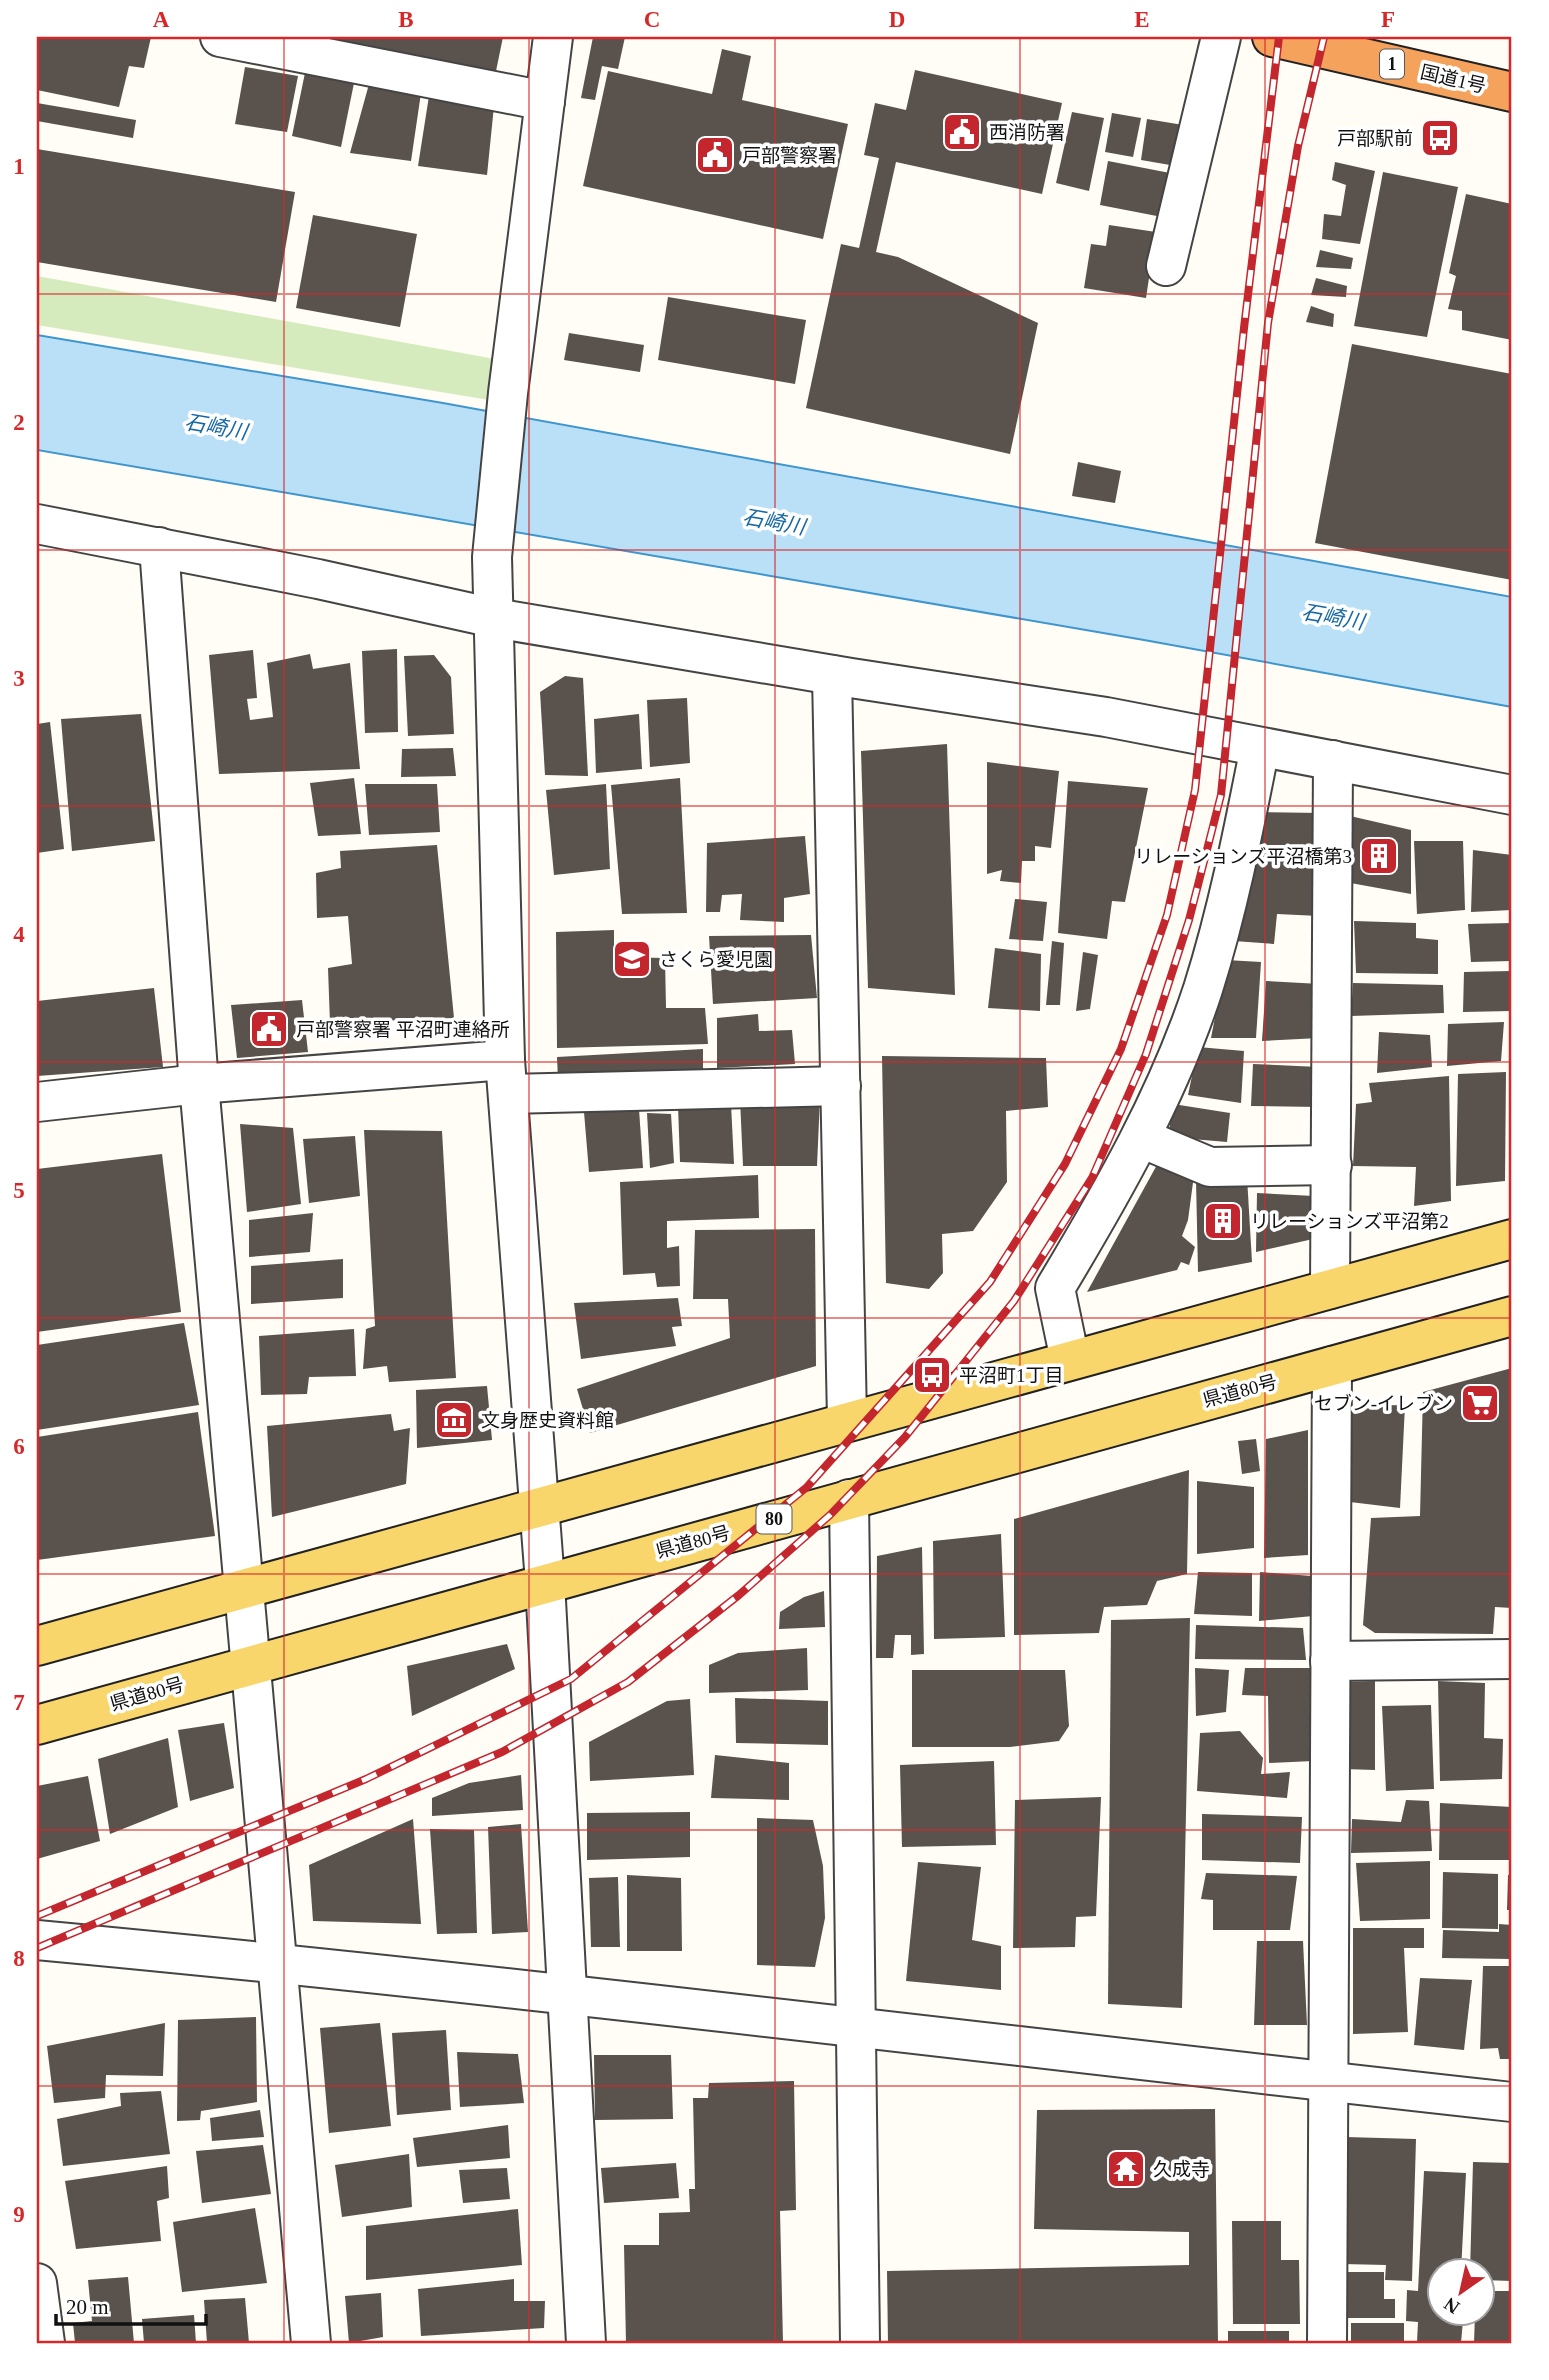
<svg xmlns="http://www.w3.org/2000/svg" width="1549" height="2380" font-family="'Times New Roman','Noto Sans JP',serif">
  <rect width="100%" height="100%" fill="#fffdf5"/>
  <path fill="#d5ebbd" d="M37,276l458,83 -6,41 -452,-75z"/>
  <path fill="#b9e0f7" stroke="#3f96cf" stroke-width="2" d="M37,335l406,68 1069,194v110l-368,-67 -1107,-190z"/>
  <g fill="#5a524d">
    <path d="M37,37h114l-7,31 -15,-2 -10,41 -82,-17z"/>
    <path d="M310,37h193l-7,34z"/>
    <path d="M593,37h32l-7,32 -16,-3 -7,34 -14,-2z"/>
    <path d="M722,49l29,7 -9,44 106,24 -25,115 -240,-53 25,-115 104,23z"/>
    <path d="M245,67l53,9 -11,56 -52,-8z"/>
    <path d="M306,68l48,15 -13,64 -49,-11z"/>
    <path d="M915,70l147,33 -20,91 -146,-32 -20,90 22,5 140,66 -28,131 -204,-46 35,-164 18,4 20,-90 -15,-3 11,-52 31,7z"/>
    <path d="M369,84l52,9 -10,68 -61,-8z"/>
    <path d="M429,96l65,10 -7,69 -69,-9z"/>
    <path d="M37,103l99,17 -3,18 -96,-17z"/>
    <path d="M1072,112l32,6 -15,73 -33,-8z"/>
    <path d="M1112,113l29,5 -8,39 -28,-5z"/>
    <path d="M1147,119l36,6 -7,41 -35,-6z"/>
    <path d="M37,149l258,43 -19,110 -239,-40z"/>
    <path d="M1108,161l62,12 -8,44 -62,-12z"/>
    <path d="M1335,162l40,9 -15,73 -38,-5 2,-25 17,2 5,-31 -14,-5z"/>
    <path d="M1383,172l75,15 -31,150 -73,-11z"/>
    <path d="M1466,194l46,10v136l-50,-10v-19l-14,-2 8,-33 -7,-3z"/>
    <path d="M313,215l104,19 -17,93 -104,-19z"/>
    <path d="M1109,225l47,7 -10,66 -62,-10 7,-44 15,2z"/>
    <path d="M1320,250l33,8 -2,11 -35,-2z"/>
    <path d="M1316,278l31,8 -1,11 -35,-2z"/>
    <path d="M668,297l138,23 -11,64 -137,-24z"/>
    <path d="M1311,306l23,8 -1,13 -27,-5z"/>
    <path d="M569,333l75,12 -4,27 -76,-12z"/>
    <path d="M1352,344l160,30v206l-197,-37z"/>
    <path d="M1078,462l43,9 -6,32 -43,-7z"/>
    <path d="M397,649l1,83 -33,1 -3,-82z"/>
    <path d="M253,650l4,48 -10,1 3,21 23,-3 -6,-54 43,-9 3,15 37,-6 10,106 -141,5 -10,-119z"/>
    <path d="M434,655l17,22 3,57 -46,2 -4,-80z"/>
    <path d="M565,676l18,2 5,98 -43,-1 -5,-83z"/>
    <path d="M687,698l3,65 -40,4 -3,-67z"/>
    <path d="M141,714l14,127 -83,10 -11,-132z"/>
    <path d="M639,714l3,55 -46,4 -2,-54z"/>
    <path d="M50,722l14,127 -27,4v-129z"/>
    <path d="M947,744l8,251 -87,-7 -7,-237z"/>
    <path d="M453,748l3,28 -55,1 1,-28z"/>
    <path d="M987,762l72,9 -8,77 -16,-2v15h-13l-1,22 -21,-2 2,-11 -15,4z"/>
    <path d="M354,778l7,56 -43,2 -8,-53z"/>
    <path d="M680,778l7,135 -65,1 -11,-129z"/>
    <path d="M1068,781l80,7 -23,114 -13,-1 -5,38 -49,-6z"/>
    <path d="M365,784h72l3,48 -71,3z"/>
    <path d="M606,784l4,85 -56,6 -8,-85z"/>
    <path d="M1257,812l63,1 -1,103 -42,-2 -3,30 -40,-3z"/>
    <path d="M1350,816l61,14v64l-66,-12z"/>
    <path d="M805,836l5,58 -26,4v24l-44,-2 2,-26 -20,1 -2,17h-14l1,-69z"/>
    <path d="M1414,841h49l2,69 -48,4z"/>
    <path d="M437,845l17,173 -124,5 -2,-55 24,-4 -4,-48 -31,2 -1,-45 25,-5 -1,-17z"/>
    <path d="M1473,850l39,5v55l-41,2z"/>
    <path d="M1015,899l32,3 -4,39 -34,-2z"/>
    <path d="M1354,921l62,2v15l22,2v34l-82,-1z"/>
    <path d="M1512,923v38l-41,1 -3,-38z"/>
    <path d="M614,930v27l51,1 1,50h39l3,36 -151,4 -1,-116z"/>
    <path d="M811,935l6,63 -104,6 -4,-68z"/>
    <path d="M1052,941l12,2 -4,62h-14z"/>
    <path d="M995,948l46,6 -1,57 -52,-3z"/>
    <path d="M1083,952l15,3 -8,54 -14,2z"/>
    <path d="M1226,960l35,2 -5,76h-45z"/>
    <path d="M1511,971v40l-48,1 1,-40z"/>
    <path d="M1266,981l54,3 -1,54 -57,3z"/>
    <path d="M1353,983l90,2 1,28 -93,3z"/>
    <path d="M154,988l9,79 -126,9v-75z"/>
    <path d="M302,1000l6,52 -71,6 -6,-53z"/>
    <path d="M758,1014l1,17 33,-1 3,34 -78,4v-50z"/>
    <path d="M1504,1022l-3,39 -54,5 1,-42z"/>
    <path d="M1379,1032l51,3 2,32 -55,6z"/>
    <path d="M1198,1047l46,4 -3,52 -53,-8z"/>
    <path d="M703,1049v25l-145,6 -1,-23z"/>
    <path d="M882,1056l164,2 2,49 -42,4 1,71 -34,49 -31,3 1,39 -14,16 -43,-6z"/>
    <path d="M1253,1064l66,3 -1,40 -67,-1z"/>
    <path d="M1506,1072l-1,109 -49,5 2,-112z"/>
    <path d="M1449,1076l2,125 -37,5 2,-39 -63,-1 3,-62 16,-2 -3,-19z"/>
    <path d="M782,1094l38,4 -3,68h-74l-3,-67h11l2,9h27z"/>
    <path d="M731,1104l3,60 -54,-2 -2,-57z"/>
    <path d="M1173,1104l57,9 -3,29 -59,-5z"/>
    <path d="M639,1109l4,59 -54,4 -5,-60z"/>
    <path d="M647,1113l24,1 3,49 -24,5z"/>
    <path d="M240,1124l53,4 8,76 -54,8z"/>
    <path d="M364,1130l78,1 14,247 -67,4 -2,-16 -24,3 3,-40 9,-3z"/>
    <path d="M355,1136l5,60 -51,7 -6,-64z"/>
    <path d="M162,1154l19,158 -144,20v-163z"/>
    <path d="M1158,1163l36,12 -6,45 -6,16 13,11 -6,18 -8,-3 -4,8 -90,22z"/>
    <path d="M758,1175l1,43 -92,3v27l12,-2 1,40 -23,1 -2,-14 -32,2 -3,-93z"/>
    <path d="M1247,1177l5,85 -54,10 -2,-92z"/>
    <path d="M1257,1193l57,3 -1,43 -57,13z"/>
    <path d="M313,1213l-3,39 -61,5v-37z"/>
    <path d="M815,1229l1,137 -226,67 -13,-44 153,-51 -2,-39h-35l2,-69z"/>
    <path d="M343,1259v39l-92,6v-38z"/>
    <path d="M678,1298l4,28 -10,1 4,19 -95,13 -7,-56z"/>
    <path d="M184,1323l15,82 -162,25v-85z"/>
    <path d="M354,1329l2,47 -47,1 -2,17 -46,1 -2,-59z"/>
    <path d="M1512,1368v240l-17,-1 -2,27 -118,-1 -12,-8 8,-107 49,-2 3,-124z"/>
    <path d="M487,1386l5,54 -75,8 -1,-58z"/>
    <path d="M1405,1405l-5,103 -50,-6 -5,-96z"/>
    <path d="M198,1412l17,124 -178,24v-123z"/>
    <path d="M391,1414l3,17 16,-3 -4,56 -134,33 -5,-91z"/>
    <path d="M1308,1430v125l-44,3 2,-119z"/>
    <path d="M1256,1439l4,32 -18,3 -4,-33z"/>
    <path d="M1189,1470l-2,104 -30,7 -10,24 -43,2 -5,26 -85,2v-116z"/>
    <path d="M1197,1481l57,6v61l-57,6z"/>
    <path d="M1001,1534l4,103 -71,2 -1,-98z"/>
    <path d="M922,1547l2,107 -13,1v-20h-16l-2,23h-17l1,-102z"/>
    <path d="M1198,1572l54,1v43l-58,-2z"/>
    <path d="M1260,1572l52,4 1,40 -54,5z"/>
    <path d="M824,1591l1,36 -46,2 1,-17 24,-15z"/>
    <path d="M1190,1618l-8,390 -74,-4 3,-384z"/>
    <path d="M1196,1625l107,3 3,32 -111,-1z"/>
    <path d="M507,1644l8,25 -103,47 -5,-50z"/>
    <path d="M807,1648l1,42 -99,3v-28l29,-12z"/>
    <path d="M1195,1668l34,2 -3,42 -30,4z"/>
    <path d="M1245,1668h67l1,93 -44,2 -1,-67 -26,-1z"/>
    <path d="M912,1670h153l4,56 -10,15 -49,6h-98z"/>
    <path d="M1375,1681v89l-31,-1 3,-87z"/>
    <path d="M1438,1681l47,2 -1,55 19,1 -1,40 -62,2z"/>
    <path d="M735,1698l93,3v44l-92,-2z"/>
    <path d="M690,1699l4,76 -104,6 -1,-39 78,-41z"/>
    <path d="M1431,1705l3,84 -48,2 -4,-85z"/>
    <path d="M224,1723l10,65 -44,13 -12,-71z"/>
    <path d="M1240,1731l23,27 -2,16 29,-2 -3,26 -90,-7 3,-58z"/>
    <path d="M168,1738l10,69 -68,27 -12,-75z"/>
    <path d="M715,1755l74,8v37l-78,-2z"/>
    <path d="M994,1761l2,84 -94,2 -2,-82z"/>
    <path d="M521,1775l2,35 -91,6v-18l37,-15z"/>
    <path d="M88,1776l12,65 -63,18v-73z"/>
    <path d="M1101,1797l-5,119 -20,1 -1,30 -62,1 2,-148z"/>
    <path d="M1406,1800l23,1 3,50 -81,2 1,-34 49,3z"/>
    <path d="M1440,1803l72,4v53h-73z"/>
    <path d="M690,1812v45l-103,3v-47z"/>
    <path d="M1202,1814l100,3 -2,46 -98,-3z"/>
    <path d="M757,1818l56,2 10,46 2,52 -10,49 -58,-2z"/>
    <path d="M413,1819l8,105 -108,-3 -4,-56z"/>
    <path d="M521,1824l7,108 -36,2 -4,-107z"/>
    <path d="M430,1829l44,1 3,103 -40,1z"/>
    <path d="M1430,1861v58l-70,2 -4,-58z"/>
    <path d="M918,1862l63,5 -9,73 29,6v44l-95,-9z"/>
    <path d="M1443,1872l55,2v55l-56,-1z"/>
    <path d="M1206,1873l91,3 -7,54h-77v-30l-12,-1z"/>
    <path d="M627,1875l54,3 1,73h-55z"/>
    <path d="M1508,1875h4v35h-5z"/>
    <path d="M618,1877l2,70h-29l-2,-69z"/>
    <path d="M1499,1924l13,1v34l-70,-1 1,-28 56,2z"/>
    <path d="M1353,1928h71v20h-20l4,84 -55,2z"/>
    <path d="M1257,1941h46l4,84h-53z"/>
    <path d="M1483,1966h29v93h-12l-2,-11 -18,1z"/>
    <path d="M1420,1978l52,2 -8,70 -50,-5z"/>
    <path d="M256,2017l1,85 -56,9 -1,9 -23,1 1,-101z"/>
    <path d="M165,2023l-2,53 -57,-1 -1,23 -51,5 -7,-57z"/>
    <path d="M380,2023l11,103 -62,7 -9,-105z"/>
    <path d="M446,2030l5,80 -54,5 -5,-82z"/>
    <path d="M457,2052l61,2 6,49 -64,4z"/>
    <path d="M594,2055h77l2,64 -78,1z"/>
    <path d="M794,2081l2,129 -16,1 3,132h-157l-2,-98h35v-32l31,-1 -1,-23h6l-2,-91h15l1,-15z"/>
    <path d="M161,2091l9,63 -107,12 -6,-47 64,-13 -1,-13z"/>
    <path d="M1215,2109l3,234h-330l-1,-72 302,-6v-33l-155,-3 3,-119z"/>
    <path d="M260,2110l4,27 -52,4 -2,-23z"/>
    <path d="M508,2125l2,33 -93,9 -4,-29z"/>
    <path d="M1346,2137l70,2 -4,142 -27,-1 1,-15 -43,-1z"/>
    <path d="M263,2145l8,49 -69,9 -6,-52z"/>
    <path d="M409,2154l3,53 -70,10 -7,-52z"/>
    <path d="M1473,2162l39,1v118l-30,-1v-8h-12z"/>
    <path d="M676,2163l3,35 -75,5 -3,-35z"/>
    <path d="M167,2166l2,32 -12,3 4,40 -85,8 -11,-68z"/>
    <path d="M507,2168l3,31 -47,4 -4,-33z"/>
    <path d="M1424,2171l42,2 -5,99h-21v42h19v5l4,1 -2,23 -44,-1 1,-20 -12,-1 1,-31 11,1z"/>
    <path d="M255,2208l12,75 -85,9 -9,-70z"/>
    <path d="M518,2209l4,56 -156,15v-54z"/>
    <path d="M1232,2221h49v39h18l1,64h-67z"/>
    <path d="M1348,2272h36v27h11v19h-48z"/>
    <path d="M128,2277l6,66h-59l-2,-20 19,-2 -4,-41z"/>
    <path d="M514,2279v22h31l-1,27 -123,8 -3,-47z"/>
    <path d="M1482,2291h30v52h-38l1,-29h7z"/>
    <path d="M381,2293l2,44 -34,6 -4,-47z"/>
    <path d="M245,2298l4,45h-42l-3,-43z"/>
    <path d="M194,2315l2,28h-52l-2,-24z"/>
    <rect x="1351" y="2323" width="53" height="20"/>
    <rect x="1228" y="2331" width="61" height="12"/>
  </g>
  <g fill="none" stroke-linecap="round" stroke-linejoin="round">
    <defs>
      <g id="minor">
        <path d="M220,37l325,64"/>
        <path d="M553,37l-45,356 -16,164 13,503 40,522 41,761"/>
        <path d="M1166,266l55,-229"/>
        <path d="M37,524l281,55 176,39 357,60 255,39 406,78"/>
        <path d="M159,547l40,537 112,1259"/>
        <path d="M832,675l15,745"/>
        <path d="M508,1094l333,-8"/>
        <path d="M37,1102l162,-18 306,-24"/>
        <path d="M1141,1138l69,29 122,-2"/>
        <path d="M1330,1289l3,-529"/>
        <path d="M1070,1360l-15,-72c57,-95 113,-192 148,-299 25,-79 41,-161 57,-242"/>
        <path d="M849,1499l11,844"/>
        <path d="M1330,1661l182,-2"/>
        <path d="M37,1940c493,46 983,108 1475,162"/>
        <path d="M37,2283l8,60"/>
        <path d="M1327,2343l5,-977"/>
      </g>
      <g id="major">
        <path d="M37,1646l1475,-407"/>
        <path d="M37,1725l1475,-409"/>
      </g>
      <path id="highway" d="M1272,37l240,55"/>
    </defs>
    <use href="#minor" stroke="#444" stroke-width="42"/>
    <use href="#major" stroke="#222" stroke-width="42"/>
    <use href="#highway" stroke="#222" stroke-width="42"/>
    <use href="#minor" stroke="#fff" stroke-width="38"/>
    <use href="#major" stroke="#f9d66b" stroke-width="38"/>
    <use href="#highway" stroke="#f5a25d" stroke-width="38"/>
    <defs>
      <g id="rail">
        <path d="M37,1916l329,-137 205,-100 236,-192 183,-205 75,-118 56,-115 46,-134 28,-125 49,-462 35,-291"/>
        <path d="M37,1948l465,-196 126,-70 111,-87 91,-80 75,-78 109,-136 78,-123 54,-124 43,-134 32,-125 47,-472 30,-177 26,-109"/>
      </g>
    </defs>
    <use href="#rail" stroke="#c4262e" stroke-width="8"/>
    <use href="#rail" stroke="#fff" stroke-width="5" stroke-dasharray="16" stroke-linecap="butt"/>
  </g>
  <path fill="none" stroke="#d62828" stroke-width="2" stroke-opacity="0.55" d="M284,37v2306M529,37v2306M775,37v2306M1020,37v2306M1265,37v2306M37,294h1475M37,550h1475M37,806h1475M37,1062h1475M37,1318h1475M37,1574h1475M37,1830h1475M37,2086h1475"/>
  <defs>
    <symbol id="civic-square" viewBox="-11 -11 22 22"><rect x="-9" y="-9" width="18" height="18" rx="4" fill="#c4262e" stroke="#fff"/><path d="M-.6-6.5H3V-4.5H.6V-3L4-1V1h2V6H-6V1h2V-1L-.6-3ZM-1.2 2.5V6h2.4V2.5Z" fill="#fff"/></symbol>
    <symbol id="bus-square" viewBox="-11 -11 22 22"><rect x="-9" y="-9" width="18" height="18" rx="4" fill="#c4262e" stroke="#fff"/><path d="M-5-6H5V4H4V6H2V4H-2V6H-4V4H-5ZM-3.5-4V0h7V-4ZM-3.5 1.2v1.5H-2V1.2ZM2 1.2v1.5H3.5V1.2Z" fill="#fff"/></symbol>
    <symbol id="building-square" viewBox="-11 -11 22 22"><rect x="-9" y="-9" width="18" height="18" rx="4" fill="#c4262e" stroke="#fff"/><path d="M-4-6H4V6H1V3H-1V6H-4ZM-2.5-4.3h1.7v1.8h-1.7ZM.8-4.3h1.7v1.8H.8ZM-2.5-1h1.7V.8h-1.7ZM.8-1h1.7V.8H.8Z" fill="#fff"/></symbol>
    <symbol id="school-square" viewBox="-11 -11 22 22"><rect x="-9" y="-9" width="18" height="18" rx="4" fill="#c4262e" stroke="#fff"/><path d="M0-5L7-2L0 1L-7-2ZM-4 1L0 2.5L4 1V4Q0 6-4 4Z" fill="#fff"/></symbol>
    <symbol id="supermarket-square" viewBox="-11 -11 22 22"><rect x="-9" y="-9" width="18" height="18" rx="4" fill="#c4262e" stroke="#fff"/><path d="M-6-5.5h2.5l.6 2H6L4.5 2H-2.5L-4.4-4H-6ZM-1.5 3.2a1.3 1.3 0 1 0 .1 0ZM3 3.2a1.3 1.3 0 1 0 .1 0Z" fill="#fff"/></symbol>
    <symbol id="museum-square" viewBox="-11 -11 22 22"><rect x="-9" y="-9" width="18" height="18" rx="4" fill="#c4262e" stroke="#fff"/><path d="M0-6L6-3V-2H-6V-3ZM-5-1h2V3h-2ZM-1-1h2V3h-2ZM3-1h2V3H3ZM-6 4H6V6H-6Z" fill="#fff"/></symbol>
    <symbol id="temple-square" viewBox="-11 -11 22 22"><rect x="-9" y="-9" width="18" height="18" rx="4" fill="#c4262e" stroke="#fff"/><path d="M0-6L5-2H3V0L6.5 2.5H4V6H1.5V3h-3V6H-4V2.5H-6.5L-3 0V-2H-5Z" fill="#fff"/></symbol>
  </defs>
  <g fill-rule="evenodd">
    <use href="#civic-square" x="940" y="110" width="44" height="44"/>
    <use href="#bus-square" x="1418" y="116" width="44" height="44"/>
    <use href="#civic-square" x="693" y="133" width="44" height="44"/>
    <use href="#building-square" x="1357" y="834" width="44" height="44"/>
    <use href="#school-square" x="610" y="937" width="44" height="44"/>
    <use href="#civic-square" x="247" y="1007" width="44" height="44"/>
    <use href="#building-square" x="1201" y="1199" width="44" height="44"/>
    <use href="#bus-square" x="910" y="1353" width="44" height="44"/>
    <use href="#supermarket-square" x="1458" y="1381" width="44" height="44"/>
    <use href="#museum-square" x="432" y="1398" width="44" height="44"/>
    <use href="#temple-square" x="1104" y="2147" width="44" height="44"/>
  </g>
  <g text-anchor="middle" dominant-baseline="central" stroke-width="7" stroke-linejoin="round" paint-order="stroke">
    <g fill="#fff" stroke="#585858" stroke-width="2">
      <rect x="1380" y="49.5" width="24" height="29" rx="5"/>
      <rect x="756.5" y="1504.5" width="35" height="29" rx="5"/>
    </g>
    <g font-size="18" font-weight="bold" fill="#111">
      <text x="1392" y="64">1</text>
      <text x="774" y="1519">80</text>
    </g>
    <g font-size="19" fill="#111" stroke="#fff">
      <text transform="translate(1453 79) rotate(13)">国道1号</text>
      <text transform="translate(1240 1391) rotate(-15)">県道80号</text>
      <text transform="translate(693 1542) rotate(-15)">県道80号</text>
      <text transform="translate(147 1694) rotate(-16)">県道80号</text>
    </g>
    <g font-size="19" fill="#111" stroke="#fff" text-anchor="start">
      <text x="989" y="132">西消防署</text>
      <text x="1413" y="138" text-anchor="end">戸部駅前</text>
      <text x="742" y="155">戸部警察署</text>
      <text x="1352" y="856" text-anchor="end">リレーションズ平沼橋第3</text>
      <text x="659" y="959">さくら愛児園</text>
      <text x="296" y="1029">戸部警察署 平沼町連絡所</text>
      <text x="1250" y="1221">リレーションズ平沼第2</text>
      <text x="959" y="1375">平沼町1丁目</text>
      <text x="1453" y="1403" text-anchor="end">セブン-イレブン</text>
      <text x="481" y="1420">文身歴史資料館</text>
      <text x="1153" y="2169">久成寺</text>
    </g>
    <g font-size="21" font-style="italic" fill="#1768a6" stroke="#fff">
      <text transform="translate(216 427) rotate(10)">石崎川</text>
      <text transform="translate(774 522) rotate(10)">石崎川</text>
      <text transform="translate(1333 617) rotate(10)">石崎川</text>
    </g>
  </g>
  <rect width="1549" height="2380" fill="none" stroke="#ffffff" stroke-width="77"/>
  <g transform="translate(1461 2292) rotate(214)"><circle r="33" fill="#ffffff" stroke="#a0a0a0" stroke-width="2"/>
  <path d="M0-5L12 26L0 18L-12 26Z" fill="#c4262e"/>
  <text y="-10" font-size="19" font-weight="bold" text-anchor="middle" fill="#111111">N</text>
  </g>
  <path d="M56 2314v10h150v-10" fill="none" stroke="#111111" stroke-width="3.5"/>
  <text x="66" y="2314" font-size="21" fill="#111111" stroke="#ffffff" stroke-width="5" paint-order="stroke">20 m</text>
  <rect x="38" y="38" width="1472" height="2304" fill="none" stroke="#d62828" stroke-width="2.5"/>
  <g font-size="23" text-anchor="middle" font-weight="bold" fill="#d62828">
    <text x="161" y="27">A</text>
    <text x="406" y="27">B</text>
    <text x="652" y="27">C</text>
    <text x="897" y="27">D</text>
    <text x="1142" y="27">E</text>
    <text x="1388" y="27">F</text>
    <text x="19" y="174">1</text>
    <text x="19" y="430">2</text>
    <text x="19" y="686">3</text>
    <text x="19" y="942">4</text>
    <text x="19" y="1198">5</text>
    <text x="19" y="1454">6</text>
    <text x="19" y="1710">7</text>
    <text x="19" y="1966">8</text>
    <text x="19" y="2222">9</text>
  </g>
</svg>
